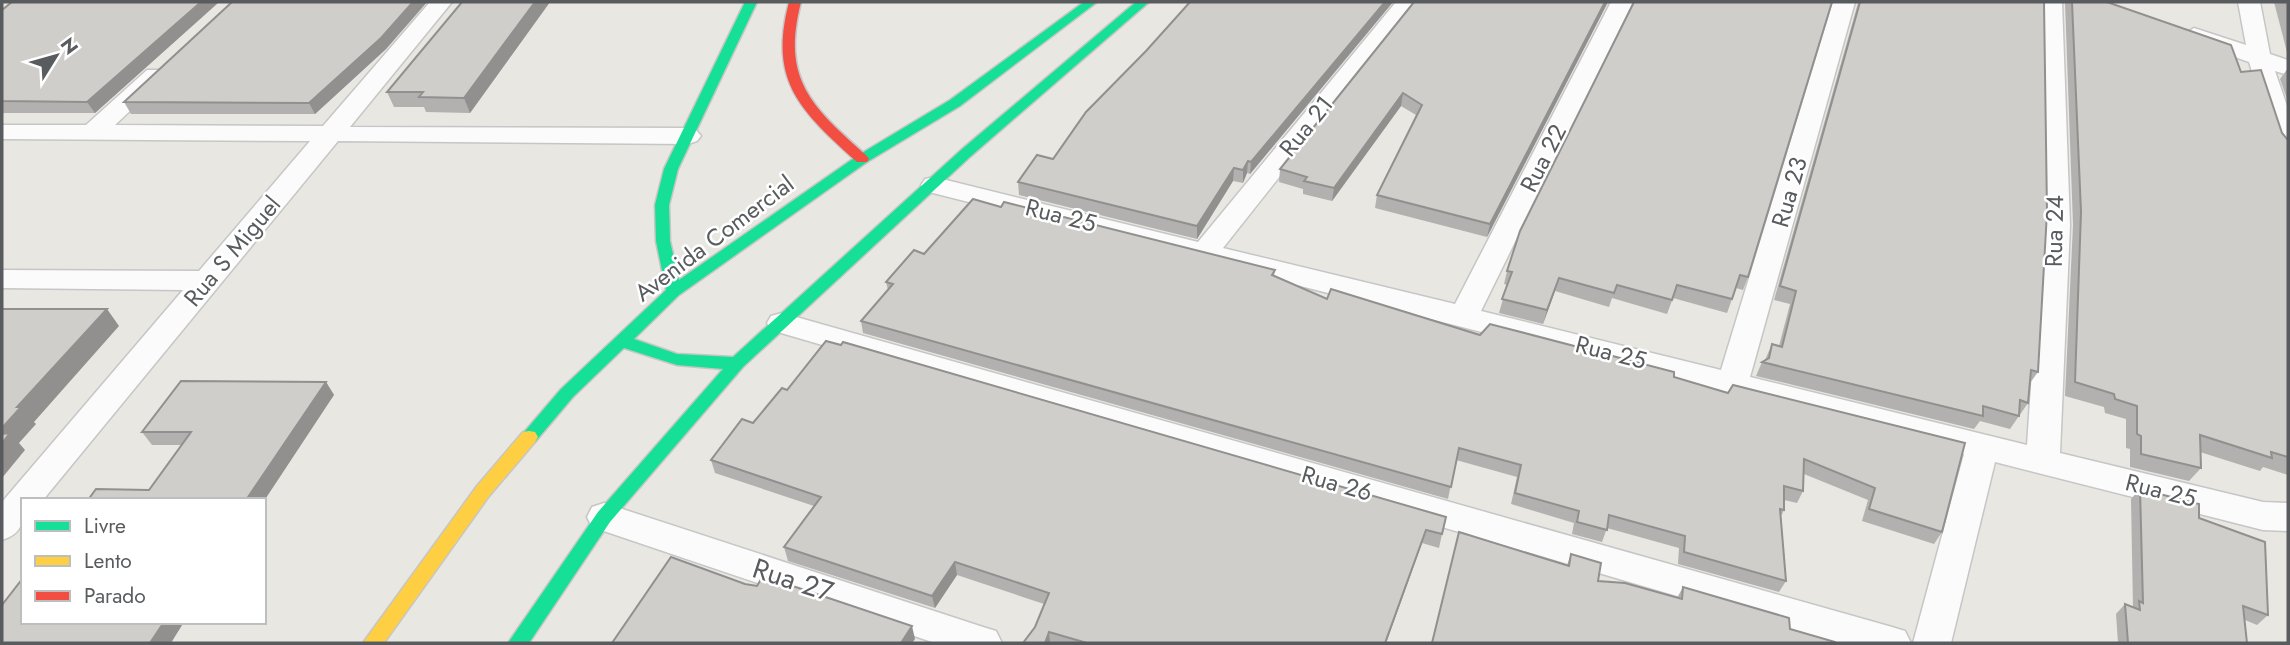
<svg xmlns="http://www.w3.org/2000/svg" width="2290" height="645" font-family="Jost,sans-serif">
  <rect width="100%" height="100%" fill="#e8e7e2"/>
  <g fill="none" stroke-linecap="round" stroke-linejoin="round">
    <defs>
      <g id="street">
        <path d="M430,2h22l-102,125 338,1 9,3 4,5 -4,5 -9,3 -350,-3 -295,359h-20c0,21 1,33 -21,40v-38l181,-212 -181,-2v-18l197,1 111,-130 -308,-2v-14h84l61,-55h16l4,5 -4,5 -48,45 208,1z"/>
        <path d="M1396,2h22l-195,246 232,56 156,-302h22l-152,309 240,59 112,-368h22l-105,375 277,68 15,-220 -2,-223h22l8,223 -10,228 203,49 25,1v28l-25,-1 -268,-68 -44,181h-38l51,-189 -1039,-263 -4,-6 4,-6 9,-2 264,65z"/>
        <path d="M2238,2h22l10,52 18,6v15l-13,-4 13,38v44l-9,-3 -4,-5 -26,-83 -63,-22 -3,-5 11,-7 52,17z"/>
        <path d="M782,313l1110,314 13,4 6,12h-74l-1066,-313 -4,-7 4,-7z"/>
        <path d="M604,503l379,124 13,4 6,12h-67l-343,-116 -5,-10 5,-10z"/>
      </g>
      <path id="fast" d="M745,2h12l-79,167 -9,36 1,36 9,39 178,-124 93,-56 134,-98h13l-137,104 -93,56 -188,133 -45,44 43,15 56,3 228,-207 175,-148h13l-178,154 -228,211 -133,155 -81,121h-21l90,-131 125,-143 -46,-4 -53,-17 -51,49 -38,45h-12l-3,-5 41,-48 105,-99 -10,-49 -1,-36 9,-36z"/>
      <path id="slow" d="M529,431l6,1 3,5 -3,5 -46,54 -105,147h-21l114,-157 46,-54z"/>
      <path id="jam" d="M789,2h12c-20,78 11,105 66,154l2,3 -2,3h-10c-56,-51 -89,-80 -68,-160z"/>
    </defs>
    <use href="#street" stroke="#c5c6c5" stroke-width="3"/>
    <use href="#fast" stroke="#c5c6c5" stroke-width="3"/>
    <use href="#slow" stroke="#c5c6c5" stroke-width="3"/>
    <use href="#jam" stroke="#c5c6c5" stroke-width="3"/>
    <use href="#street" fill="#fcfbfb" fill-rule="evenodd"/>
    <use href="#fast" fill="#16e098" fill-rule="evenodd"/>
    <use href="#slow" fill="#ffcf43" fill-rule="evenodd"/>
    <use href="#jam" fill="#f24e42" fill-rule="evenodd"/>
  </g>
  <g fill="#b2b1af">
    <path d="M12,2h207l-124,111h-93v-103z"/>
    <path d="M233,2h194l-41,47 -71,65h-184l-7,-12z"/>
    <path d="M462,2h88l-80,111 -44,-1 -2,-5h-30l-7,-15z"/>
    <path d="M1393,2l-143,172 -3,-1 -4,10 -10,-2 -36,58 -178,-44 -1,-13 35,-23z"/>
    <path d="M1414,2h194l-121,235 -112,-29 2,-13 39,-80 -15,-9 -69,95 -29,-7v-5l-24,-7 1,-13z"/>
    <path d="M1634,2l114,275 -5,13 -7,-2 -9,25 -54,-15 -6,16 -55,-16 -3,9 -54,-16 -12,33 -44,-11 8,-28 -3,-1 3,-13z"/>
    <path d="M1857,2h187l-6,370 -8,11 -2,20 -18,26 -30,-8 -6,8 -218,-53 6,-14 3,-2 7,-16 7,2 11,-42 -16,-4 84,-297z"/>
    <path d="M2065,2h42l134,70 41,61 6,7v335l-25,-8 -3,4 -60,-19 1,16 -12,13 -59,-14v-18l-4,-1v-29l-21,-6 -1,-6 -39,-11 8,-171z"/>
    <path d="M2274,2h14v54z"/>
    <path d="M2288,68v34l-8,-23z"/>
    <path d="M1001,207l274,63 -1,6 53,23 153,36 194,42 54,16 214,139 -8,12 -72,-23 6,-21 -64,-26 -1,17 -6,12 -13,-3v10l-3,6 5,65 -7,11 -101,-28 1,-16 -72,-20 -5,14 -30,-8 2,-11 -63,-19 6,-27 -61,-17 -8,39 -585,-166 -2,-12 27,-31 -2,-8 38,-28z"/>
    <path d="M826,341l616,193 -3,14 -17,-5 -36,100h-363l12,-16 9,-23 -87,-29 -22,33 -147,-47 -4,-14 30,-41 -99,-33 -4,-13 42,-37 34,-33z"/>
    <path d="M326,382l8,13 -152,50h-30l-10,-13z"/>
    <path d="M2140,489l59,29 69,97 -11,10 -12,-5 2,23h-129l-2,-29 9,-10 8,4 -2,-109z"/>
    <path d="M1571,554l27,27 79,17 6,-11 107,42 -358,14 135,-78z"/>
  </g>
  <g fill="#91908e">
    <path d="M201,2h18l-124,111 -8,-11z"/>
    <path d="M413,2h14l-41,47 -71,65 -6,-11z"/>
    <path d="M535,2h15l-80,111 -6,-15z"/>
    <path d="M1385,2h8l-143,172 1,-12z"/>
    <path d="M1605,2h3l-121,235 3,-13z"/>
    <path d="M1403,93l-2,13 -69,95 2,-13z"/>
    <path d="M1248,161l-1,12 -4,10v-13z"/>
    <path d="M1234,168l-1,13 -36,58v-13z"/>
    <path d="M1559,278l-4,13 -12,33 4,-14z"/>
    <path d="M107,309l12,17 -85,96 2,2 -17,19 6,7 -23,28v-50l15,-21z"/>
    <path d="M326,382l8,13 -70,106v-1h-18z"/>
    <path d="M1426,530l-4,13 -36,100h-1z"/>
    <path d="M955,562l2,13 -22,33 -3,-12z"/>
    <path d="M164,622h20l-13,21h-21z"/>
    <path d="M912,626l3,13 -3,4h-11z"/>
    <path d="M1049,632l1,11h-5z"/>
  </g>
  <g fill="#cfcecb" stroke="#91908e" stroke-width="2">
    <path d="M12,2h189l-114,100 -85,-1v-91z"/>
    <path d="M232,2h181l-32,36 -72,65 -185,-1z"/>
    <path d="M462,2h73l-71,96 -45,-1 4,-5h-36z"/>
    <path d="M1190,2h195l-134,160 -3,-1 -5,9 -9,-2 -37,58 -179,-44 19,-27 16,4 33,-47 60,-61z"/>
    <path d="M1414,2h191l-115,222 -113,-29 45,-90 -19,-12 -69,95 -30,-7 3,-4 -27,-8z"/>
    <path d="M1634,2h198l-84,275 -8,-2 -8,24 -55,-14 -5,15 -55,-15 -3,8 -55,-15 -12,32 -45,-11 10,-27 -5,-1 13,-40z"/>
    <path d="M1860,2h184l3,210 -9,160 -7,-2 -3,33 -8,-3 -1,16 -36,-10v10l-221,-54 7,-4 3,-14 10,3 14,-56 -16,-5z"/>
    <path d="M2072,2h35l124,43 10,27 20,-2 21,63 6,7v317l-17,-5 1,6 -72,-23 1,33 -60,-14v-18l-4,-2v-28l-22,-7 -1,-5 -39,-12 6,-170z"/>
    <path d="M973,199l28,8 3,-5 271,68 -3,5 55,24 4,-10 149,46 10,-11 184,48v5l54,16 5,-8 232,58 -23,89 -73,-23 6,-21 -71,-29 -1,32 -19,-5v24l-4,-1 6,72 -102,-29 1,-16 -76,-21 -2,15 -30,-8 2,-11 -64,-18 6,-28 -62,-17 -8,39 -590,-166 32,-37 -7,-2 28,-32 10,4z"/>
    <path d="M2,309h105l-90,98h4l-19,21z"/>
    <path d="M826,341l15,4 2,-3 603,175 -4,17 -16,-4 -41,113h-298l-38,-11 -4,11h-22l12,-16 14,-34 -94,-31 -23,34 -148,-49 37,-50 -110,-37 31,-41 11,4 29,-35 5,2z"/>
    <path d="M181,381l145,1 -80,118h-158l8,-11 53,1 42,-58h-49z"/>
    <path d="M10,433l-8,10v-9z"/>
    <path d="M2140,489l59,15v14l66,24 3,73 -25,-9 4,37h-119l-3,-39 15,6 -1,-9 4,2z"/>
    <path d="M1459,532l110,34 2,-12 30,9 -3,18 27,2 57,16 1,-12 106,31 1,11 45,13v1h-403z"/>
    <path d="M671,557l74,27 12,2 6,-10 149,50 -11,17h-289z"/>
    <path d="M23,578v44h141l-14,21h-148v-38z"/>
  </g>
  <g text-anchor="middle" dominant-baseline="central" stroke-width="5" stroke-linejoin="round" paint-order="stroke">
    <g font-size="24" fill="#595c5f" stroke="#fff">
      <text transform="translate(1306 126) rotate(-51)">Rua 21</text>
      <text transform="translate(1543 158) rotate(-63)">Rua 22</text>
      <text transform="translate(1789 192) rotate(-74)">Rua 23</text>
      <text transform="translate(1061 215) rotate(14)">Rua 25</text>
      <text transform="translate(2054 231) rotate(-89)">Rua 24</text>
      <text transform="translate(714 238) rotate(-37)">Avenida Comercial</text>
      <text transform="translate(232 251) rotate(-50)">Rua S Miguel</text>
      <text transform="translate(1611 352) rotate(14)">Rua 25</text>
      <text transform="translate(1337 483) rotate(16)">Rua 26</text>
      <text transform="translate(2161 490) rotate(14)">Rua 25</text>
    </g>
    <g font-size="28" fill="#595c5f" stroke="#fff">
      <text transform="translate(793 580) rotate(18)">Rua 27</text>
    </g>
  </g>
  <rect width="2290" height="645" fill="none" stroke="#595c5f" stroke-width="7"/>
  <rect x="21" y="498" width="245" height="126" fill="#ffffff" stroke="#bdbebf" stroke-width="2"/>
  <rect x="35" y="521" width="35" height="10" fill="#16e098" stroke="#bdbebf" stroke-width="2"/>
  <text x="84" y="533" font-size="21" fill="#595c5f">Livre</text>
  <rect x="35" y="556" width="35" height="10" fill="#ffcf43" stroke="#bdbebf" stroke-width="2"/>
  <text x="84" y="568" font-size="21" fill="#595c5f">Lento</text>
  <rect x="35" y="591" width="35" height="10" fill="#f24e42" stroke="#bdbebf" stroke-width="2"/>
  <text x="84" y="603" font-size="21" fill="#595c5f">Parado</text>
  <g transform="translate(56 56) rotate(53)" stroke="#ffffff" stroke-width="5" paint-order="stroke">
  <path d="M0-5L12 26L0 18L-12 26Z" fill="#595c5f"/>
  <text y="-10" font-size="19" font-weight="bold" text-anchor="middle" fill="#595c5f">N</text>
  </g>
</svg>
